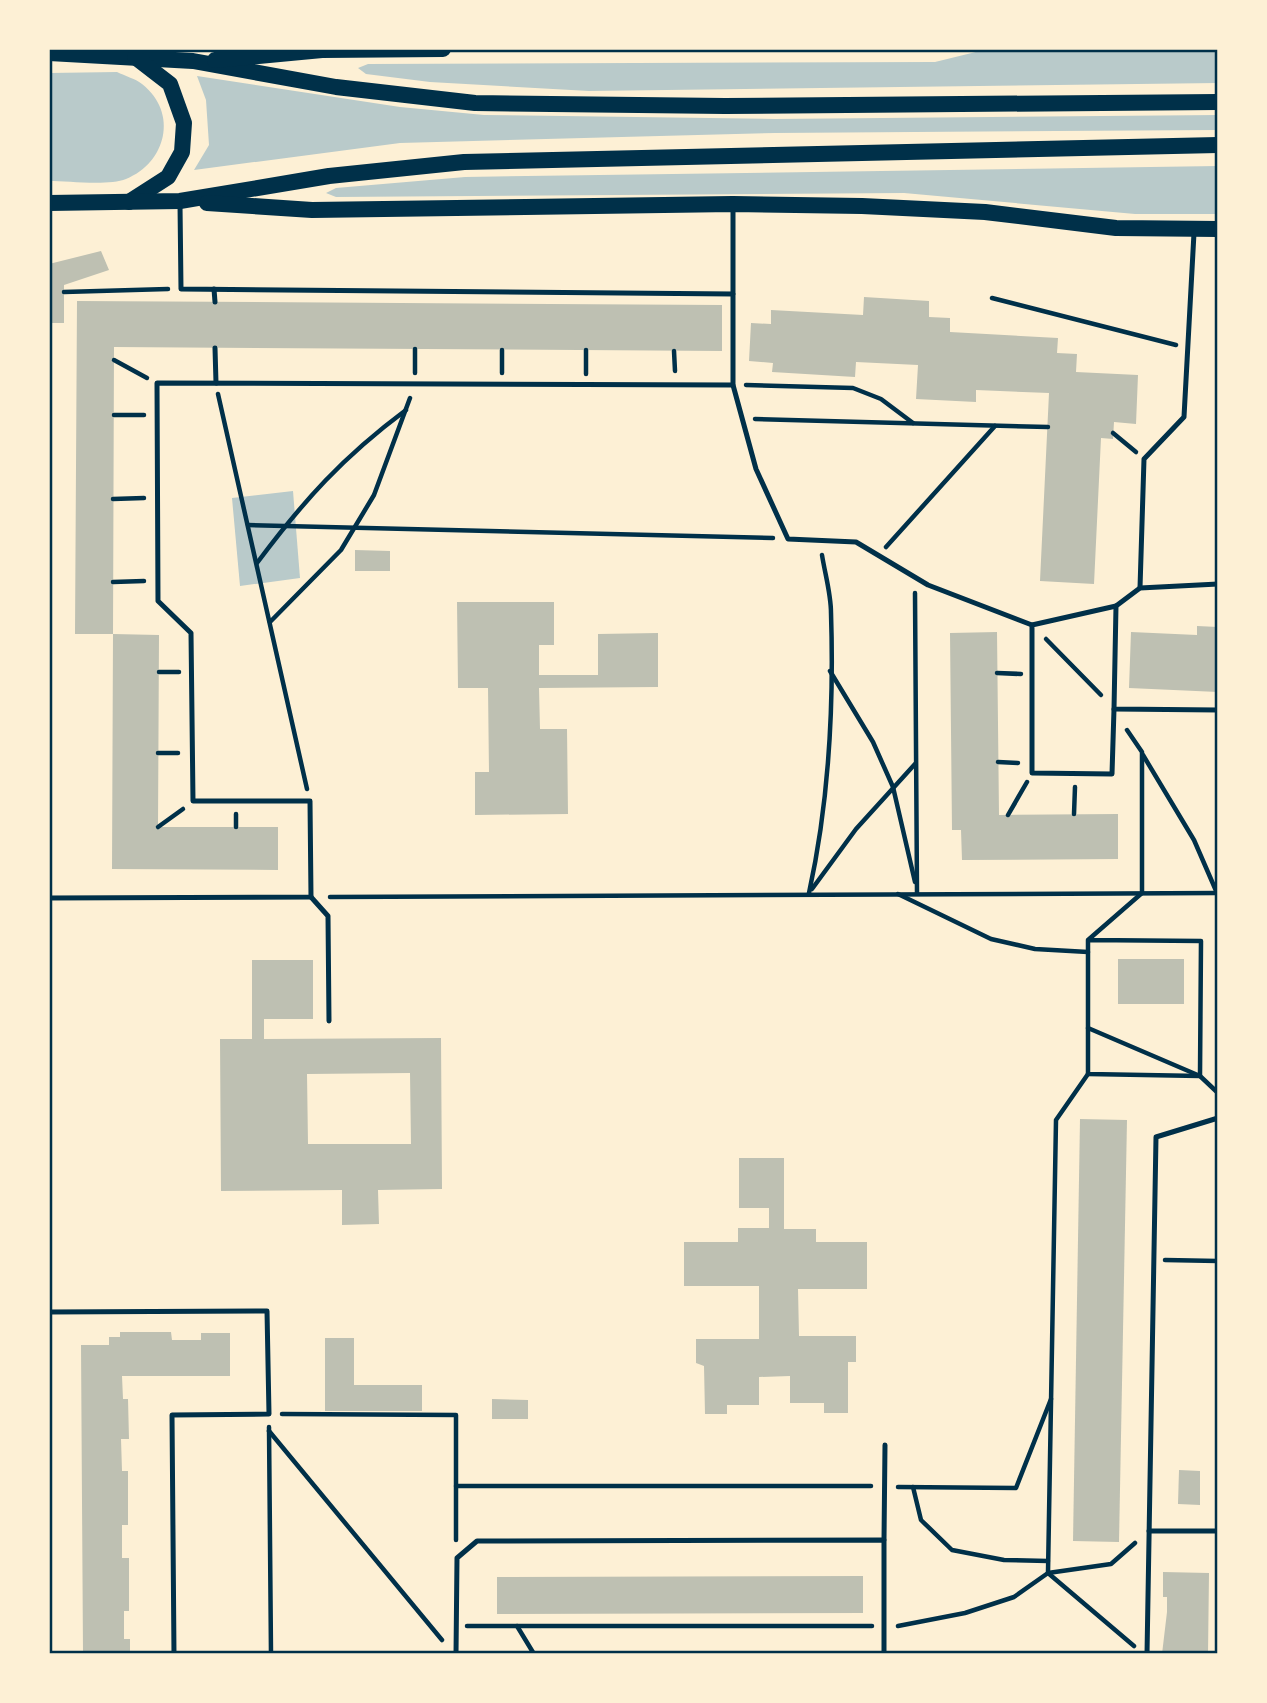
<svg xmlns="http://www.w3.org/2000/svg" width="1267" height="1703" font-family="'Fira Sans Condensed',sans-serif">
  <rect width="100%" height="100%" fill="#fdf0d5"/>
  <g fill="#b9caca">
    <path d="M988,49h230v34l-629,8 -159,-9 -64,-8 -8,-6 10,-4 567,-2z"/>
    <path d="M117,72c8,4 19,7 25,12 37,29 24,79 -16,95 -17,7 -58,2 -77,2v-108z"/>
    <path d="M197,76l203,31 84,8 291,4 443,-4v15l-443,3 -375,10 -206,27 15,-25 -3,-45z"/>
    <path d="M1218,166v48h-83l-231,-21 -568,4 -10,-4 10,-5 129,-11z"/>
    <path d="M293,491l7,87 -60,8 -8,-88z"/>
  </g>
  <g fill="#bec0b2" fill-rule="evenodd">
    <path d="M101,251l8,19 -45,15v38h-15v-59z"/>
    <path d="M864,297l65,4v16l21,1v14l108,6 -1,15 20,1 -1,18 62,3 -2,49 -22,-2 -1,17 -12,-1 -7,146 -54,-3 9,-188 -73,-3v12l-60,-3 2,-34 -62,-3 -1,15 -83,-5 1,-9 -24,-2 2,-38 20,1v-14l92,5z"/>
    <path d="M77,301l645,4v46l-608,-4 -1,287h-38z"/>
    <path d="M355,550l35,1v20h-35z"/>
    <path d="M457,602h97v43h-15v30h59v-41l60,-1v54l-119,1 1,41h27l1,85 -93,1v-43h14l-1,-84h-30z"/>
    <path d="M1197,626l21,1v65l-89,-4 2,-56 66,3z"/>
    <path d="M997,632l2,183 119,-1v45l-156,1 -1,-30h-9l-2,-197z"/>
    <path d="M113,634l46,1 -1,192h120v43l-166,-1z"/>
    <rect x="1118" y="959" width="66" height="45"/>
    <path d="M252,960h61v59h-49v20l177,-1 1,151 -64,1 1,34 -37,1v-35l-121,1 -1,-152h32zM410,1073l1,71h-103l-1,-70z"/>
    <path d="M1080,1119l47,1 -8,422 -46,-1z"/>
    <path d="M739,1158h45v71h32v13h51v47h-69l1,47h57v26h-8v51h-24v-10h-34v-27l-31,1v28h-32v9h-22l-1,-48 -8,-3v-24h63v-53h-75v-44h54v-14h31v-20h-30z"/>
    <path d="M120,1332h51l1,8h29v-7h29v43h-108l1,23h5l1,40h-8l1,32h6v54h-6v33h7v53h-5v28h6v15h-47l-2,-309h28v-8h11z"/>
    <path d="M325,1338h29v47h68v26h-97z"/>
    <path d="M492,1399l36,1v19h-36z"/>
    <path d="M1179,1470l21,1v34l-22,-1z"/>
    <path d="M1163,1572l46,1 -1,81h-46l5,-42v-15h-4z"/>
    <path d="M863,1576v37l-366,1v-37z"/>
  </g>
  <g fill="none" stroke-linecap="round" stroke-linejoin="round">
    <g stroke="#003049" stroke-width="4.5">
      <path d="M64,292l104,-3"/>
      <path d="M992,298l184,47"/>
      <path d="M415,349v24"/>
      <path d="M674,351l1,20"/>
      <path d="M114,360l33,18"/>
      <path d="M502,373v-23"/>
      <path d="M586,374v-24"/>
      <path d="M746,385l107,3 28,11 32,24"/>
      <path d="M218,394l89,395"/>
      <path d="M114,415h30"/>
      <path d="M755,419l293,8"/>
      <path d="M1113,433l23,19"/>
      <path d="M113,499l31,-1"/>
      <path d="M248,525l525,13"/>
      <path d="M886,547l109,-121"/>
      <path d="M257,563c47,-63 86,-106 149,-153"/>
      <path d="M113,582l31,-1"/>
      <path d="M915,593l2,300"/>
      <path d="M270,622l71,-72 33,-55 36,-97"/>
      <path d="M1046,639l55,56"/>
      <path d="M830,671l43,71 20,45 22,95"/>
      <path d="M159,672h20"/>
      <path d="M997,673l24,1"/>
      <path d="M158,753h20"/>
      <path d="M1143,755l51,85 23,53"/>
      <path d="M998,762l20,1"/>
      <path d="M236,814v13"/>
      <path d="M1074,814l1,-27"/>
      <path d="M1008,815l19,-33"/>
      <path d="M158,827l25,-18"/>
      <path d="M812,889l44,-60 59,-65"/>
      <path d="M809,893c20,-91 25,-187 22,-280 0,-19 -6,-39 -9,-58"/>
      <path d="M898,894l93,45 44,10 53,3"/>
      <path d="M330,897l888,-4"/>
      <path d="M1088,940l113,1 -1,135 -112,-2v-134l54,-47v-141l-15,-22"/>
      <path d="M1088,1028l112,48 18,17"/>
      <path d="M1088,1074l-32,46 -8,453 86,73"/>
      <path d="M1165,1260l53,1"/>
      <path d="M282,1414l174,1v125"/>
      <path d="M269,1427l2,227"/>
      <path d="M269,1431l173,209"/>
      <path d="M456,1486h415"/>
      <path d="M898,1487l118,1 35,-89"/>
      <path d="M913,1487l8,33 31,30 52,10 44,1"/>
      <path d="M467,1626h405"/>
      <path d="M517,1626l17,28"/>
      <path d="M898,1626l67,-13 49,-16 34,-24 63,-9 24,-21"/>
    </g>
    <g stroke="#003049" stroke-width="5">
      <path d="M180,204l1,85 552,5"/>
      <path d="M733,207v178l23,84 32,70 68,3 72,43 104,40"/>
      <path d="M214,289l1,13"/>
      <path d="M215,348l1,35"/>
      <path d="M1218,584l-78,4 -24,18 -2,103 104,1"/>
      <path d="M1140,588l4,-129 40,-42 10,-184"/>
      <path d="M1114,709l-2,65 -80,-1v-148l84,-19"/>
      <path d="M311,897l17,19 1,105"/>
      <path d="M49,898l262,-1 -1,-96h-117l-2,-168 -33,-32 -1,-218 576,2"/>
      <path d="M49,1312l218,-1 2,103 -97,1 2,239"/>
      <path d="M1149,1531h69"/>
      <path d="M884,1540l1,-95"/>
      <path d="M456,1654l1,-96 20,-17 407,-1v114"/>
      <path d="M1147,1654l9,-517 62,-19"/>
    </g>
    <g stroke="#003049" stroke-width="16">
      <path d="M49,53l144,8 143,26 139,16 250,3 493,-4"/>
      <path d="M215,60l107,-10 121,-1"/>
      <path d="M129,202l39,-25 14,-25 2,-29 -14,-39 -35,-27"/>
      <path d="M49,203l131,-2 149,-25 135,-14 754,-17"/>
      <path d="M207,203l105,7 421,-6 129,2 123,6 131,16 102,1"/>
    </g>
  </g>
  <rect width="1267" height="1703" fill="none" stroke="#fdf0d5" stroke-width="102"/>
  <rect x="51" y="51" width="1165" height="1601" fill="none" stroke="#003049" stroke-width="2.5"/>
</svg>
